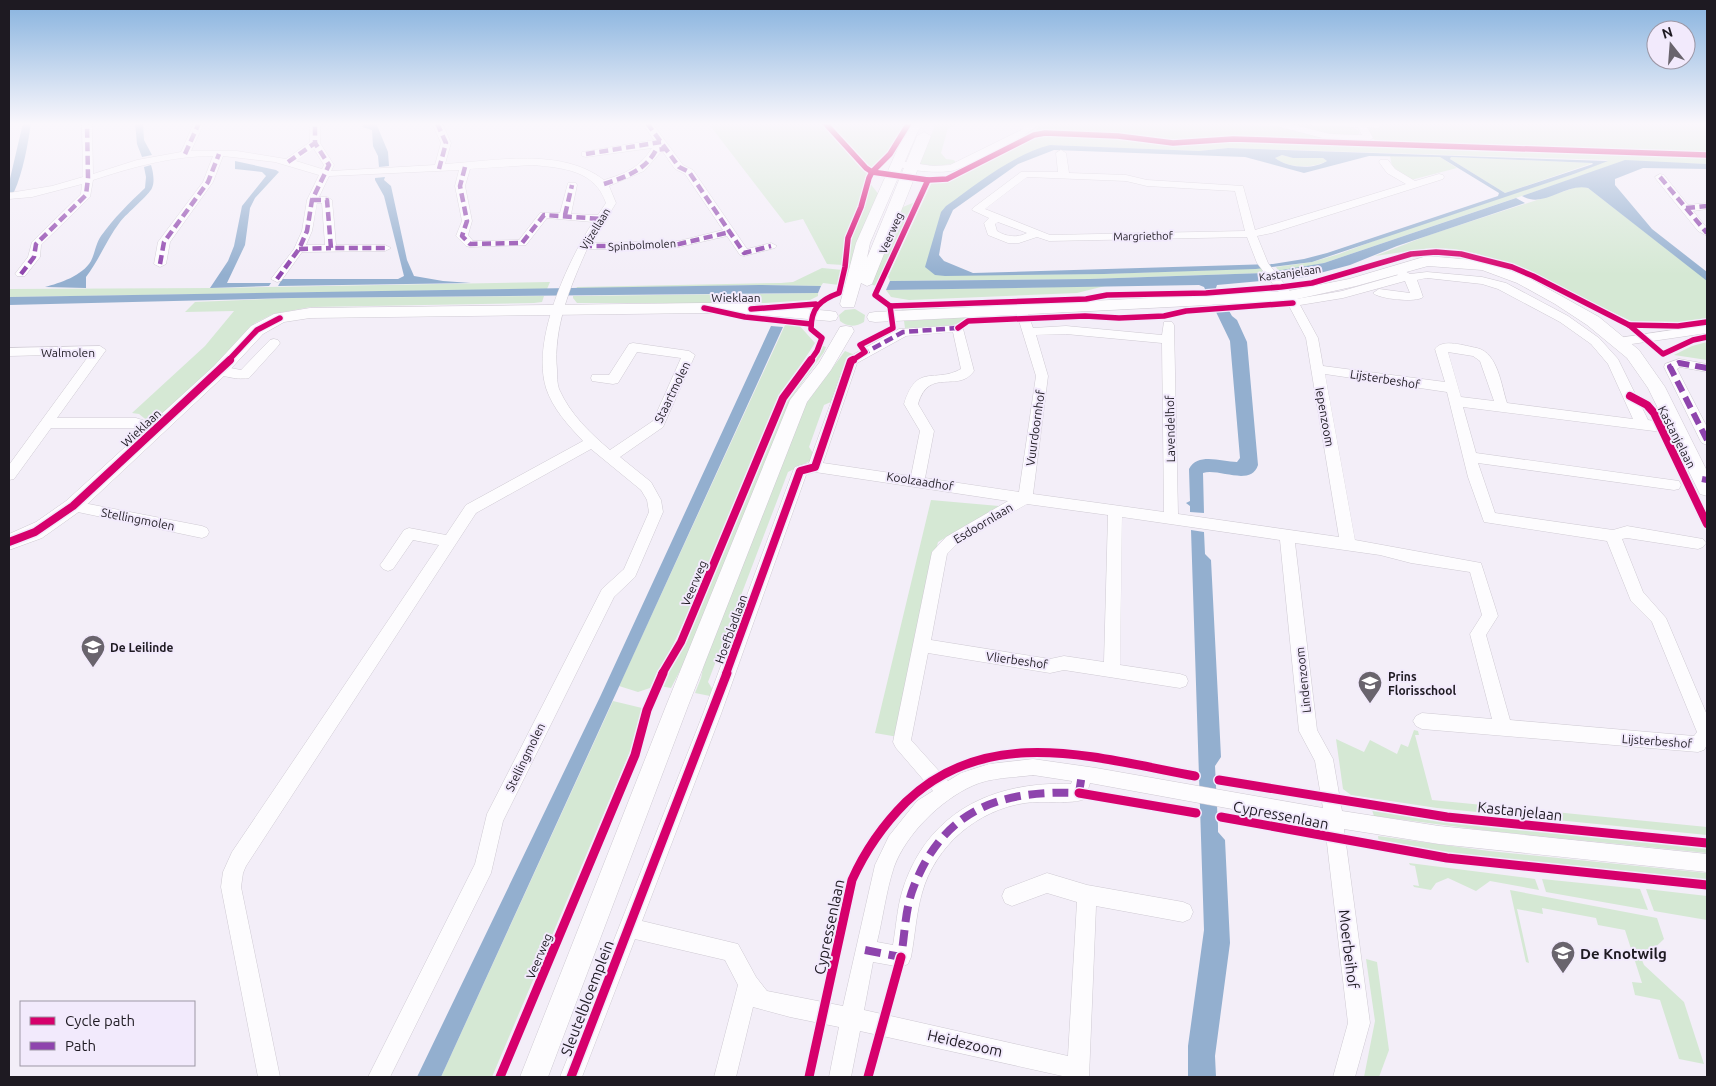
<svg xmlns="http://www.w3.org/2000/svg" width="1716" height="1086" font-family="Ubuntu,sans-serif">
  <rect width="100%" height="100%" fill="#f3eef8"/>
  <g fill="#d5e8d4">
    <path d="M708,123h112l49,51 -22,62 -4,29 -16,-1 -24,-45 -18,4z"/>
    <path d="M827,123h78l-12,24 -22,23z"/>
    <path d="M936,123h20l-1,3 -7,2 -7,25 5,6 8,1 2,3 -18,3 -19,-2z"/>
    <path d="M1041,123h162l72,3 56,14 -84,-3 -70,3 -81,-7 -46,-1 -14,-2z"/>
    <path d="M1382,123h325v29l-330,-10 -7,-6 -1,-8 14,-2z"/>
    <path d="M1297,124c16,1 51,-4 63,8l-3,3h-20l-38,-9z"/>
    <path d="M1042,134l137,10 52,-2 137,3 339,12v7l-82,-3 -301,102 -45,9 -3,-5 36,-5 27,-8 72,-27 163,-53 34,-14 -380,-12 -29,3 -149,-6 -104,61 -11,69 169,-1 157,-6 3,5 -175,6 -199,2 -2,-4 44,-95 17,-2z"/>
    <path d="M1282,155l11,3h30l4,3c-15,8 -39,7 -52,-3z"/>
    <path d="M1390,156l50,1 17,11 -46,12 -19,-14z"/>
    <path d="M1451,157l141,6h1l-88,30 -55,-34z"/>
    <path d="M869,182l11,14 -30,90h-6l8,-49z"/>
    <path d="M1580,186l8,2 119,92v38l-27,4 -49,-1 -111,-53 -42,-14 -24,-5 -23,-1 -56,8 54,-21z"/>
    <path d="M915,202l-37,84 -6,-1 26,-76z"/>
    <path d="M822,268l21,2 -4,15 -16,-2 -2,3 -62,-1 -183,4 1,-2 204,-4 12,-1z"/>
    <path d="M550,282l-3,7 -538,8v-8l201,-1z"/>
    <path d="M1105,286l-28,7 -168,7 -18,-3 -5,-7z"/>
    <path d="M818,293v3l-8,4 -45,3h-188l-4,-5v-2z"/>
    <path d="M544,296l-2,6 -8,1 -223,4 -38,7 -18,9 -39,43 -59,54 -8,2 -10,-8 -7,-1 73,-67 29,-35 -49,1 10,-10 97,-4z"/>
    <path d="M1009,303l1,4 -95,3 -13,1 -1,-4z"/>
    <path d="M855,309l10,6 -1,7c-8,5 -17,5 -24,-1l-1,-6 6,-5z"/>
    <path d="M1006,315l1,3 -38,2 -16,5 -48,3 -1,-7z"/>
    <path d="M786,323l12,1 17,19 -35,54 -54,136 -73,154 -15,5 -19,-6z"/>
    <path d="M1707,342v18l-33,-5 18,-9z"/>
    <path d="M823,346l3,1 -2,5 -32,45 -103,256 -18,35 -11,-2 26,-48 97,-234 10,-17z"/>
    <path d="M845,351l10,4 -8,6 -16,41 -7,3 -15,42 4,6 -3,8 -22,11 -80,210 5,8 -3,6 -15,-3 6,-15 4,-20 100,-253z"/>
    <path d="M931,500l68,6 -61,36 -24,102 -10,94 -29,-5z"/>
    <path d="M613,701l29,7 -5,27 -145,342h-51z"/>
    <path d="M1414,730l4,1 1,4h-4l17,65 275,27v8l-270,-27 -86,-13 -8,-6 -7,-50 28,13 6,-12 27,14 4,-10 7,3z"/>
    <path d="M1372,810l117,16 218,21v6l-217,-22 -116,-15z"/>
    <path d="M1378,836l111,15 218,22v8l-269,-28 -59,-9z"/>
    <path d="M1409,863l126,16 4,11 -49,-9 -14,10 -28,-13 -12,5 -5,7 -17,-3 -1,-2 6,1 -4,-20 -5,-1z"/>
    <path d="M1542,879l98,10 8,21 -102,-18z"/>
    <path d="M1646,889l61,7v24l-53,-9z"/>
    <path d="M1510,890l147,28 7,21 -22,21 2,5 40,37 20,62 -25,-5 -19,-59 -25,-5 -3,-13 10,1 -17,-53 -27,-5 -2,-7 -54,-10 1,6 -26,-5 12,54 -3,-1z"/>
    <path d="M1366,959l11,3 12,88 -10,27h-15l11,-56z"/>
  </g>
  <g fill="#93afcf" fill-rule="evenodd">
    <path d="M23,123h8c-3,21 -8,49 -17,69h-5v-9z"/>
    <path d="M135,123h8l1,17 8,15 -10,2 -5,-13z"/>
    <path d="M364,123h12l12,29 1,14 -10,1 -1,-11 -5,-10 -1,-16 -10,-3z"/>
    <path d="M1050,145l149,6 29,-3 380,13 -34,13 -262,88 -56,7 -152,5 -159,2 -10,-1 -10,-8 16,-55 5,-6c32,-23 66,-51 104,-61zM1054,150l191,7 59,16 65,-17 71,1 59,36 -1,3 -171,57 -23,6 -31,5 -300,9 -29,-12 -5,-6 4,-23 10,-22 65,-46zM1282,155l11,3h30l4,3c-14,9 -39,7 -52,-3zM1451,157l141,6 1,1 -88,29 -55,-34z"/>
    <path d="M1625,160l82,4v5l-64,-1 -28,11v6l37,44 55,43v9l-119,-93c-24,-5 -44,21 -66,8z"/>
    <path d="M235,161l41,9 3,2 -24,26 -5,10 -5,37 -18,38h44l-2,3 -59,2 18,-27 6,-15 8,-40 24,-30 -4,-4 -27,-3z"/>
    <path d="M151,165c2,6 4,17 1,23 -3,7 -25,25 -32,34 -13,17 -21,38 -34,55v11l-41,-1c15,-4 37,-11 46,-26 4,-8 5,-18 10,-25 13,-18 28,-33 44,-48l1,-11 -2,-10z"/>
    <path d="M385,177l-1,3 7,6 16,74 7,16 29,5 28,2 -193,3 4,-7h116l6,-3 -20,-80 -9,-16v-2z"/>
    <path d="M1516,198l9,5 -128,43 -47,19 -45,12 -88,8 -1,3 16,28 5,4 10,22 11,123c-7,22 -39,3 -55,8l1,40 -14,-1v-6l-4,-3 4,-2 -1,-32c9,-17 33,-7 48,-7l3,-4 -10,-117 -26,-54 -5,-2 -313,5 4,-9 199,-2 175,-6 60,-10z"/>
    <path d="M759,285l62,1 -3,7 -526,5 -283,7v-8z"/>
    <path d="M771,326l12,1 -342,750h-24l183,-380z"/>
    <path d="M1191,530l13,2 1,22 6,6 10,197 -6,9 3,60v6l7,8 5,103 -15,113 1,21h-28v-31l16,-116z"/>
  </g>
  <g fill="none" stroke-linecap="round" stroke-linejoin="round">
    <defs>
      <g id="street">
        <path d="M82,123h10l1,51 44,-14 44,-8 13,-29h10l-13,28h46l49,8 24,-17v-19h10v20l14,22 -3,6 104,-6 6,-22 -9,-20h10l9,20 -6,21c51,-3 116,-17 159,16 23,-7 35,-12 48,-32l7,-1 -73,10 -4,-1v-4l72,-12 -12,-17h10l31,42 10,5 54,79 24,-6 6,3 -2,2 -31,8 -4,-1 -13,-19 -48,11 -22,2h-70c-17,38 -34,79 -30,121 0,6 0,13 2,19 11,25 31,44 51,61l43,-29 28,-63 -44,-6 -19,31 -5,1 -21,-3 -1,-3 1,-3h17l20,-31 4,-1 56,8 6,4 -32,72 -43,30 31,25 10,18 2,12 -28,65 -21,20 -111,224 -12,52 -101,204h-22l107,-213 12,-50 115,-225 22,-20 25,-57 -2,-12 -6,-10 -50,-41 -115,64 -230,353 -3,7 -2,14 39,190h-22l-37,-190 2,-15 9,-20 207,-307 -26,-5 -20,29 -5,2 -5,-2 -3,-4 3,-4 21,-31 5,-2 37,7 20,-30 117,-64c-15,-16 -30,-32 -37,-53 -15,-48 22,-127 47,-166l-46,-4 -21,27 -56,2 -4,-1 -10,-10 6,-15 -7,-35 4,-16 -130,6 -10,21h8l5,3 4,45h49l6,3 -6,3 -83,1 -21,29 -4,1 -6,-3 23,-30 8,-18 5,-31 12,-25 -44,-13 -52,-6 -10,26 -43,60 -4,22 -6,3 -6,-3 4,-22 45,-60 10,-26c-42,0 -80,11 -120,24l-3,17 -49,48 -1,12 -15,19h-8l-2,-2 13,-17 4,-15 49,-48 1,-10 -50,13 -23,2v-6l43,-7 31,-9zM314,149l10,16 -2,4 -26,-8zM663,152l12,17 10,5 38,56 -44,11 -88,2 25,-40 -7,-17 35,-15 16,-18zM533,165c30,3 62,5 73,38l-8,12 -27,-1 6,-29 -1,-2h-8l-8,30h-20l-21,27 -46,1 -5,-6 4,-14 -7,-35 5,-17zM317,203h5l3,42h-19l6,-14z"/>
        <path d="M1030,123h10c-10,12 -69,42 -85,47 -11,4 -53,1 -61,-6l5,-3 34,5 17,-1 73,-36z"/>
        <path d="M1271,123h15l44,11 32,1 -4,-8 -45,-1 -5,-3h72l3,2 -5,3 -11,-1 6,11 -5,3 -38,-1 -57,-15z"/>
        <path d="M1061,150l5,3 3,20 57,2 21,5 96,6 12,44 151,-46 -19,-11 -8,-11 1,-2h8l7,9 20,12 24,-7 4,1 1,2 -1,2 -171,54 -15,3 11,27 28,36 46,-8 56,-16 -3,-3 6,-3 9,5 17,-2 55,5 24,6 62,33 31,22 19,21 30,61 35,6 2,3 -2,3 -5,2 -215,-27 13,46 203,28 2,4 -2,4 -5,1 -196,-27 17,50 118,17 14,-4 76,13 3,4 -3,4 -5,2 -71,-11 -5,1 21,53 23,26 41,97v30l-3,5 -6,2 -276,-23 -6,-3 -3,-5 3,-5 6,-3 70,6 -22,-85 12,-19 -12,-43 -59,-9 -31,-8 -85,-12 22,187 16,29 9,52 97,15 268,28v18l-268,-28 -95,-15 26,194 -15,54h-22l15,-54 -23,-197 -235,-43 -5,16c-14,6 -42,1 -60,4 -48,7 -90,43 -103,90 -6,21 -7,43 -11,64l-3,7 -7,3 -28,-5 -9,48 204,46 9,-154 -30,-9 -35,13 -7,-3 -3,-7 3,-7 42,-16 40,12 96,17 7,3 3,7 -3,7 -7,3 -87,-16 -7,171h-22l-207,-46 -9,46h-22l10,-50 -49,-10 -37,-10 -17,70h-22l24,-92 -13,-25 -90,-21 -53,138h-22l143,-363 90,-243 2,-4 14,-4 38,-105 52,-29 63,-4 12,46c-16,23 -45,-5 -56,33l16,27 -9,47 94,14 17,-116 -20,-65 2,-3h8l7,20 33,-2 96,9 2,-13h8l2,3 4,189 161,23 -33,-199 -18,-34 -31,-41 -10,-26 -198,4 -12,-4 -18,6h-11l-20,-8 -4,-12 5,-5 -17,-8 1,-2 48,-36h37l-2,-19zM1027,177l99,4 21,5 88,5 10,40 -195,4 -65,-26zM998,222l29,11c-10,5 -20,4 -30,-2l-2,-7zM1427,278l55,6 16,5 62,33 31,22 17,20 25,55 -126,-16c-6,-18 -9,-50 -30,-55 -12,-2 -34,-10 -42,1l10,33 -122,-16 -5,-28 -18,-33 43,-7 62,-17 5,12 -31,-4 -6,4c6,6 44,10 50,4l-6,-17zM953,332l8,37c-27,15 -44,-7 -57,35l16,27 -9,45 -88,-13 34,-100 49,-27zM1066,334l96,9 2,169 -131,-18 15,-118 -12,-41zM1448,352l25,4 7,5 14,40 -33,-4zM1325,374l122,18 21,85 16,45 123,19 24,60 21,21 45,110 -3,4 -184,-16 -24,-85 12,-19 -17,-53 -126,-23zM815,472l193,29 -62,36 -14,15 -39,190 3,6 37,43 -16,10 -28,35 -14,29 -32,141 -76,-15 -11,-14 -18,-33 -96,-23 79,-207 85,-239zM1027,504l81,11 -4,147 -40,-6 -14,3 -119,-19 16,-86 9,-9zM1122,517l158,23 19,191 16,30 8,47 -227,-40 -63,-9 -44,5 -28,9 -13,8 -37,-41 17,-87 122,20 14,-3 116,18 6,-2 2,-5 -2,-5 -6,-2 -60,-9zM1033,775l39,6 -1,3c-78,-3 -145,28 -169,108 -5,17 -6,36 -9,53l-16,-3c6,-24 9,-51 17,-75 12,-33 47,-67 78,-81 19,-9 41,-8 61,-11z"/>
        <path d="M1660,174l4,1 24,30 19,-2v6l-14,2 14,17v8l-9,-5 -42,-52 -1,-2z"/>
        <path d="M1707,325v8l-89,13 -6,-4 6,-4z"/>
        <path d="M274,339l4,1 2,3 -2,3 -29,32c-9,2 -30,-1 -35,-8l6,-4 21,4 29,-30z"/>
        <path d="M100,346l6,4 -49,68h79l25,8 2,3 -2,3 -5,2 -20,-6h-85l-37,51 -5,1v-15l81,-111 -81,2v-8z"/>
        <path d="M1679,359l28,5v8l-27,-5 -3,2 30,58v18l-5,-2 -2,-3 -36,-73 1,-3z"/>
        <path d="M73,501l129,25 5,2 2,4 -2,4 -5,2 -129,-27 -5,-1 -2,-4 2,-4z"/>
      </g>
      <g id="secondary">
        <path d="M911,123h13l-6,8 -48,112 -3,15 50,-122 7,-4 7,4 -51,128 -8,20 -5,2 -6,-3 -7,24h-12l-2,-3 16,-61 50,-113z"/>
        <path d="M1427,256l58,5 42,16 72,40 40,33 26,37 42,84v25l-7,-2 -52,-106 -21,-30 -40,-33 -32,-21 -38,-21 -35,-13 -54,-4 -72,20 -68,15 -413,21 -6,-1 -2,-4 2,-4 6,-1 413,-21 61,-12z"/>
        <path d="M704,303l47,1 79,7 6,1 2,4 -2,4 -6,1 -79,-7 -47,-1 -394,5 -26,4 -21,12 -37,40 -146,137 -38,27 -33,12v-16l27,-12 30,-21 148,-135 37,-40 23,-12 36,-6z"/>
        <path d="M846,326l6,1 2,4 -23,39 -24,32 -119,304 -140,371h-28l146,-371 124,-306 29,-37 21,-36z"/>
      </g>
    </defs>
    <use href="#street" stroke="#cfcad3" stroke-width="1"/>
    <use href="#secondary" stroke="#cfcad3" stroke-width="1"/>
    <use href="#street" fill="#fdfcfe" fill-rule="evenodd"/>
    <use href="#secondary" fill="#fdfcfe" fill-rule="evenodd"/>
    <g stroke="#8e44ad" stroke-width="4.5" stroke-dasharray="9 4.5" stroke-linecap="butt">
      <path d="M437,123l9,20 -7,26"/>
      <path d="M647,123l32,44 10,5 55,81 27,-7"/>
      <path d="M185,154l14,-31"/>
      <path d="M586,154l75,-12"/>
      <path d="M288,162l27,-19v-20"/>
      <path d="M465,167l-5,19 7,35 -5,15 8,8 52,-1 22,-28 58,4"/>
      <path d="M1660,177l47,56"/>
      <path d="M604,184c21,-7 41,-13 52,-34l9,-1"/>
      <path d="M312,200h15l4,48h54"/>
      <path d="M1686,208l21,-2"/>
      <path d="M565,215l7,-30"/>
      <path d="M583,246h74l22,-2 51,-12"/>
      <path d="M299,249l32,-1"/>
      <path d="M160,264l4,-22 44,-60 11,-28"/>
      <path d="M21,274l13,-17 2,-13 50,-49 2,-17 -1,-55"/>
      <path d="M277,279l22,-30 8,-18 5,-31 17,-35 -14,-22"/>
      <path d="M861,355l42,-23 55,-4"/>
    </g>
    <g stroke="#8e44ad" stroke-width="6" stroke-dasharray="12 6" stroke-linecap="butt">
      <path d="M1707,368l-28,-5 -9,4 37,73"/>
      <path d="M1702,479l5,1"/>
    </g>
    <path stroke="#8e44ad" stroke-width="8" stroke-dasharray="16 8" stroke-linecap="butt" d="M865,950l36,7c4,-23 4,-49 13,-71 31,-78 87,-96 165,-93l3,-19"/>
    <defs>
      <g id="cycleway-far2">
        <path d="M825,123l41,45 6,4 56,8 19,-1 87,-44 11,-2 73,3 55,7 60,-4 474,16"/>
        <path d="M890,306l196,-7 21,-4 99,-2 75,-6 31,-4 99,-29 25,-2 25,2 51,13 21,9 96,49 34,29 30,-14 14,-3"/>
        <path d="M890,306l-15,-11 53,-115"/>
        <path d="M704,308l41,9 66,7"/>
        <path d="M751,309l65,-5"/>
        <path d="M1629,325l49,1 29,-4"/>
        <path d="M958,328l10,-7 117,-5 34,2 45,-2 22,-5 107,-8"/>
        <path d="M228,361l29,-31 23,-12"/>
        <path d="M810,361l7,-10 5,-13 -11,-9c0,-21 9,-29 28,-36l6,-26 3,-29 13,-31 8,-29 3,-6 18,-18 19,-31"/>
        <path d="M851,361l14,-9 -5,-7 33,-17 -3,-22"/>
      </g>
      <g id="cycleway-far1">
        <path d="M1630,396l17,9 7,8 53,111"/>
        <path d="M9,542l26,-10 38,-26 157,-146"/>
        <path d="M662,674l19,-32 102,-244 28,-38"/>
        <path d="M726,674l74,-203 15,-4 36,-106 2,-1"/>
      </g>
      <g id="cycleway">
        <path d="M1219,780l228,37 260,26"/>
        <path d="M1079,793l117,20"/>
        <path d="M1221,817l226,41 260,27"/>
        <path d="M500,1077l135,-322 12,-45 16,-37"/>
        <path d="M571,1077l156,-404"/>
        <path d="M809,1077l43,-197c13,-29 31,-55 54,-78 82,-79 190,-44 289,-26"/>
        <path d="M868,1077l33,-120"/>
      </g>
    </defs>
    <use href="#cycleway-far2" stroke="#f2eafc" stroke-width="8"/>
    <use href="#cycleway-far1" stroke="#f2eafc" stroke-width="11"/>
    <use href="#cycleway" stroke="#f2eafc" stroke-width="12"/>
    <use href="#cycleway-far2" stroke="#d6006c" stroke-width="5.5"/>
    <use href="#cycleway-far1" stroke="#d6006c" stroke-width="8"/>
    <use href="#cycleway" stroke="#d6006c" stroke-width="9"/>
  </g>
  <linearGradient id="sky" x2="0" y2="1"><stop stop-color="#86b2de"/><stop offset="0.45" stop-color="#faf7fc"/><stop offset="1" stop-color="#faf7fc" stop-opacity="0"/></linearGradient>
  <rect width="1716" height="275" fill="url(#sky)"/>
  <defs>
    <symbol id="school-pin" viewBox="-11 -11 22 30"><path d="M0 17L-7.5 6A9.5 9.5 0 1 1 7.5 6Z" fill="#69646d" stroke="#f2eafc"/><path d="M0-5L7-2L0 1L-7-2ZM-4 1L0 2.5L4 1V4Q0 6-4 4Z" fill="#fff"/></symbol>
  </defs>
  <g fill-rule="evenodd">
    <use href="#school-pin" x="79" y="633" width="28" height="38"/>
    <use href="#school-pin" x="1356" y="669" width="28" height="38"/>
    <use href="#school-pin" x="1549" y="939" width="28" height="38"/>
  </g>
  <g text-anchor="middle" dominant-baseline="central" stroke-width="4" stroke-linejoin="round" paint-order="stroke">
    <g font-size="11" fill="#1e1a22" stroke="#f2eafc">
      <text transform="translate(595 229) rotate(-58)">Vijzellaan</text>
      <text transform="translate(891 233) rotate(-66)">Veerweg</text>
      <text transform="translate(1143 236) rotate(-1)">Margriethof</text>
      <text transform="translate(642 245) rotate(-3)">Spinbolmolen</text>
      <text transform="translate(1290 273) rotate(-8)">Kastanjelaan</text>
    </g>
    <g font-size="12" fill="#1e1a22" stroke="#f2eafc">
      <text x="736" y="297">Wieklaan</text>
      <text x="68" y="352">Walmolen</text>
      <text transform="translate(1385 379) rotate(9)">Lijsterbeshof</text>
      <text transform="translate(672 392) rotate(-64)">Staartmolen</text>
      <text transform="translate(1325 417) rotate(80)">Iepenzoom</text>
      <text transform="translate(141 428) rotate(-43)">Wieklaan</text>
      <text transform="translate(1035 428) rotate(-82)">Vuurdoornhof</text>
      <text transform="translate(1170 429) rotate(-91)">Lavendelhof</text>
      <text transform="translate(1677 437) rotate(63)">Kastanjelaan</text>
      <text transform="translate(920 481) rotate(9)">Koolzaadhof</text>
      <text transform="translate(138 519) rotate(11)">Stellingmolen</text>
      <text transform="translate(983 523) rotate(-31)">Esdoornlaan</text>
      <text transform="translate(694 583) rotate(-67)">Veerweg</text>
      <text transform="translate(731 629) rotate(-70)">Hoefbladlaan</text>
      <text transform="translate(1017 660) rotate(8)">Vlierbeshof</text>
      <text transform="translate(1303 680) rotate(-96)">Lindenzoom</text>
      <text transform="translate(1657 741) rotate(4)">Lijsterbeshof</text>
      <text transform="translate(525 757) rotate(-64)">Stellingmolen</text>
      <text transform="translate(539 956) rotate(-67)">Veerweg</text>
    </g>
    <g font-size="12" font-weight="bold" fill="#1e1a22" stroke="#f2eafc" text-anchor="start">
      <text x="110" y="647">De Leilinde</text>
      <text x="1388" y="676">Prins<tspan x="1388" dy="14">Florisschool</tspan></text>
    </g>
    <g font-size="15" fill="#1e1a22" stroke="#f2eafc">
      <text transform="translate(1520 811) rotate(6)">Kastanjelaan</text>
      <text transform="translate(1281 815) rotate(11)">Cypressenlaan</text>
      <text transform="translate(829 927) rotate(-78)">Cypressenlaan</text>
      <text transform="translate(1349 949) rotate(83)">Moerbeihof</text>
      <text transform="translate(587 998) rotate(-69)">Sleutelbloemplein</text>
      <text transform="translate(965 1043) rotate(13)">Heidezoom</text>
    </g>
    <g font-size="15" font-weight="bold" fill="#1e1a22" stroke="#f2eafc" text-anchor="start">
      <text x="1580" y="953">De Knotwilg</text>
    </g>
  </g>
  <rect width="1716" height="1086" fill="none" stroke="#1e1a22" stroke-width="20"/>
  <rect x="20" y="1001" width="175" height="65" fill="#f2eafc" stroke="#9d97a5"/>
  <rect x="30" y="1017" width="25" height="8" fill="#d6006c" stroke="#9d97a5"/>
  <text x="65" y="1026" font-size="15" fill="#1e1a22">Cycle path</text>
  <rect x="30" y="1042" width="25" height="8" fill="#8e44ad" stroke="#9d97a5"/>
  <text x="65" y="1051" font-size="15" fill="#1e1a22">Path</text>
  <g transform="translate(1671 45) rotate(343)"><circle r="24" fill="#f2eafc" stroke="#9d97a5"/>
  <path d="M0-4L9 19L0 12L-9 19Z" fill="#69646d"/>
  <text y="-8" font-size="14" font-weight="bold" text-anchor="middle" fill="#1e1a22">N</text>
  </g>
</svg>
